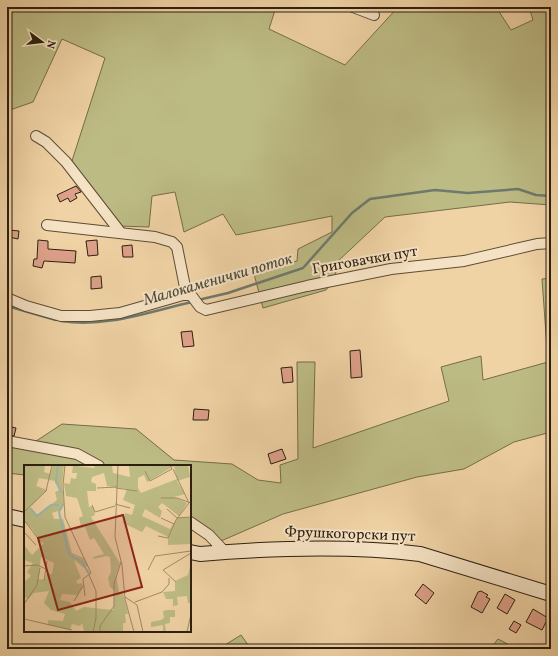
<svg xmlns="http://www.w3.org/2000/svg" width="558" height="656" font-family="Vollkorn,serif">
  <rect width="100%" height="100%" fill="#f0d3a5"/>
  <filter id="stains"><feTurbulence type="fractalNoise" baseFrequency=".005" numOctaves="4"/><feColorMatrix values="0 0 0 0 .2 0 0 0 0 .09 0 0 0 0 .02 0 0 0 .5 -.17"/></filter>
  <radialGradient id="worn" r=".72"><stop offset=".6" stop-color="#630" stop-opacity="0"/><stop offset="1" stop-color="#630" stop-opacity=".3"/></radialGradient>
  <g fill="#bdbb84" stroke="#756d4a">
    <path d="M7,7h269l-7,22 76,36 53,-58h98l15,23 22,-10 -4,-13h22v198l-41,-3 -125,15 -48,45 -2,17 -9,11 -63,18 -9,-34 43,-13 1,-12 34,-17v-16l-96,19 -13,-21 -39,18 -9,-40 -23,4 -3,31 -30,-1 -49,-59 35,-109 -43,-19 -29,63 -26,9z"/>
    <path d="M551,278v154l-37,10 -50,27 -47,8 -134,37 -62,27 -31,-20v-55h-165v9l-18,-2v-29l17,5 38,-25 74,5 38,31 58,4 26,16 23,3 -1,-18 18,-6 -1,-97h18l-2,86 136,-47 -8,-34 40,-11 2,24 65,-18 -6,-83z"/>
    <path d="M241,635l10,14h-24l-2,-4z"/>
    <path d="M498,639l19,10h-27z"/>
  </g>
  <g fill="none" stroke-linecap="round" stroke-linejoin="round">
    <g stroke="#6e7a6d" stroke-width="2.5">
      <path d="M198,300l30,-7 75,-25 49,-55 18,-14 65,-9 33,3 50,-4 18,6 15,1"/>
      <path d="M7,306l49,14"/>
      <path d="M61,321c45,7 87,-9 131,-19"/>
    </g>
  </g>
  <g fill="#dda189" stroke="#2d1f10">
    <path d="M76,186l5,6 -6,2 2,4 -7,4 -2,-4 -8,4 -3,-7z"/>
    <path d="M9,230l10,1 -1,8 -9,-2z"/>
    <path d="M38,240l10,1v8l28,2 -1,12 -31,-2 -2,7 -9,-2 1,-7h3z"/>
    <path d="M97,240l1,15 -10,1 -2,-15z"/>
    <path d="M132,245l1,12h-10l-1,-11z"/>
    <path d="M101,276l1,12 -11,1v-12z"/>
    <path d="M192,331l2,15 -11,1 -2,-15z"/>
    <path d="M360,350l2,27 -11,1 -1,-27z"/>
    <path d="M292,367l1,15 -10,1 -2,-15z"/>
    <path d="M194,409l15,1 -1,10h-15z"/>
    <path d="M7,426l9,2 -2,8 -7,-1z"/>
    <path d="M282,449l4,10 -15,5 -3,-10z"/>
    <path d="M423,584l11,9 -8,11 -11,-9z"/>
    <path d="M481,591l7,4 -2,2 4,2 -8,14 -11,-6 7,-15z"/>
    <path d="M505,594l10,6 -8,14 -10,-6z"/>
    <path d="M533,609l15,9 -6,12 -16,-8z"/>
    <path d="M514,621l7,4 -5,8 -7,-4z"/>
  </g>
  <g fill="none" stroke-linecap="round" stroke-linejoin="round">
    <defs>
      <g id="street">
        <path d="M353,7l21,8"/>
        <path d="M36,136l10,6 20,20 55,71"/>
        <path d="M47,225l108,12 17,5 5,5 8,40 15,20 6,3 101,-24 84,-17 73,-8 73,-17 14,-1"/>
        <path d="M7,298l19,8 35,10h29l30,-3 63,-18h7"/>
        <path d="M7,441l70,13 22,12"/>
        <path d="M190,522l19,13 16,17"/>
      </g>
      <g id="secondary">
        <path d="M7,516l18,4"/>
        <path d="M190,552l10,2c72,-6 147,-9 220,0l131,40"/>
      </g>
    </defs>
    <use href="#street" stroke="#5e4c35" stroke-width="12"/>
    <use href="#secondary" stroke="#2d1f10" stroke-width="16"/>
    <use href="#street" stroke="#f5e2c4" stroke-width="10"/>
    <use href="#secondary" stroke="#f5e2c4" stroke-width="14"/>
  </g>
  <g text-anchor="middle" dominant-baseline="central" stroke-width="4" stroke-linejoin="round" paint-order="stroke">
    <g font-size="15" fill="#2d1f10" stroke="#f5e2c4">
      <text transform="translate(365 261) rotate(-10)">Григовачки пут</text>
      <text transform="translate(350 535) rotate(2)">Фрушкогорски пут</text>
    </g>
    <g font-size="16" font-style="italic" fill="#4e4d3e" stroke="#f5e2c4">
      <text transform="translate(218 280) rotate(-16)">Малокаменички поток</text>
    </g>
  </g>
  <g transform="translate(24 465)">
    <rect width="167" height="167" fill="#f0d3a5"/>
    <path d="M0,0h21l-1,7 6,2 3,-9h11l-2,21 2,19 -3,5 -9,3 2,6h9l9,34 12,5 4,7 -4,3 -10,-8 7,18 -5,3 2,3 4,-1 1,4 -6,8 -15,-1 -2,6 10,2 6,9 8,-4 29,3 2,-19 -5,-4 -2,-9 3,-6 -1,-15 -4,-1 -12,3 -1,-2 11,-3 -10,-16 -4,2 -5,-13 -10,3 -1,-2 7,-2 -2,-8 4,-2 -6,-18 -11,-2 -2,-13 6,1 1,-6 5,1 1,-6h-5l1,-7 -5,-1 26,3 1,-3h17l1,8 17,4 -1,-11 -5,-1h64l2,12 -13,4 8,13 -11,3 13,6 -8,13 -17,-13 -4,4 4,4 -2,7 -15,-9 -3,7 28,13 7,-11h14v26l-23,1v-8l-22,-11 -4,6 -19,-9 2,-10 7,2 3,-10 -12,-5 4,-11 -20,-3 -3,-13 -12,4 -1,5 5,2v7h-9l2,16 4,-1 2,9 -4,2 29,46 -4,12 3,18h4l5,21h-3l1,9h-3v9h-36l-3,-1 -2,-8 -2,3 -8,-2 -2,6 -22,-5v-5l15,1 2,-7 -14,-4 -7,-7 5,-12 -15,2 -6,6 -4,-3v-14l7,-6 -4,-4 6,-9 -9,-3v-15l8,10 12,-12 -4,-1 -7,-12 -9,-9zM150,1l3,13 -36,14 -3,-5v-10l6,-3 3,7zM15,13l16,3 4,9 -4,2 2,8 -21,16 -7,-8 18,-18 -11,-4zM17,92l13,6 -2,11h-6l-1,6 -7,-1zM167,98v40h-3l-1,-7 -10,1 1,8 -5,1v-7h-7l-3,-7 12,-1v-10l13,-6zM143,145h8v7h-5v6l-5,1 1,8h-7l4,-1v-6l-12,2v-5l10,-2 3,-2 -1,-7z" fill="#bdbb84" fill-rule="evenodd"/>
    <path fill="none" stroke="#9ab7ab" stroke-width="2" d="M34,0l-2,17 6,11M39,39l-4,8 8,35 3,8 12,7 7,12M6,43l7,8 14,-11h8"/>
    <path fill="none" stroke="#a28b69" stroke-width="1" d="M41,0l-2,20 2,32 26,56 -8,6 2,17M94,0l-3,72 7,28 3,34 9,33M121,6l5,10 22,-12 -2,-4M73,23l20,-1M92,23l21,3M137,33h16l14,5M91,39l15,4M68,40l3,7 20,-6M143,44l10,9 14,-1M0,47l22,-21 6,-26M137,53l13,6M0,55l16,21M0,67l12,13M134,71l10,2 8,-18 13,-17 -16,-34M0,101l13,-1 9,4M124,105l7,-14 36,-5M65,110l7,16v27l-3,14M20,116l3,-20M152,117l-13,-12 28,-17M101,132l12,8 6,27M50,136l9,-15M111,137l27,-10 7,-8v-6M0,139l13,-19 3,-17M0,154l48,11M76,167v-6l14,-20v-22l7,-22M163,167l4,-18"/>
    <path fill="#8f2418" fill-opacity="0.15" stroke="#8f2418" stroke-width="2" d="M99,50l19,72 -84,23 -20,-72z"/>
    <rect width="167" height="167" fill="none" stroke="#2d1f10" stroke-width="2"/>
  </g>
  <rect width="558" height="656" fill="none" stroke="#f0d3a5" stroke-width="24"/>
  <rect x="8" y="8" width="542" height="640" fill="none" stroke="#2d1f10" stroke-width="2"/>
  <rect x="12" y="12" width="534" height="632" fill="none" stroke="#2d1f10"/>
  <g transform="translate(42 42) rotate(105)" stroke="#f5e2c4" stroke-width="3" paint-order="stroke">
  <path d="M0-3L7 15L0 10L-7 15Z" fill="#2d1f10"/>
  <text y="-6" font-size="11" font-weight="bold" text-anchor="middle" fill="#2d1f10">N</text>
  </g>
  <rect width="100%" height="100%" filter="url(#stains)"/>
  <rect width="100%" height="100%" fill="url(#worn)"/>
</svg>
